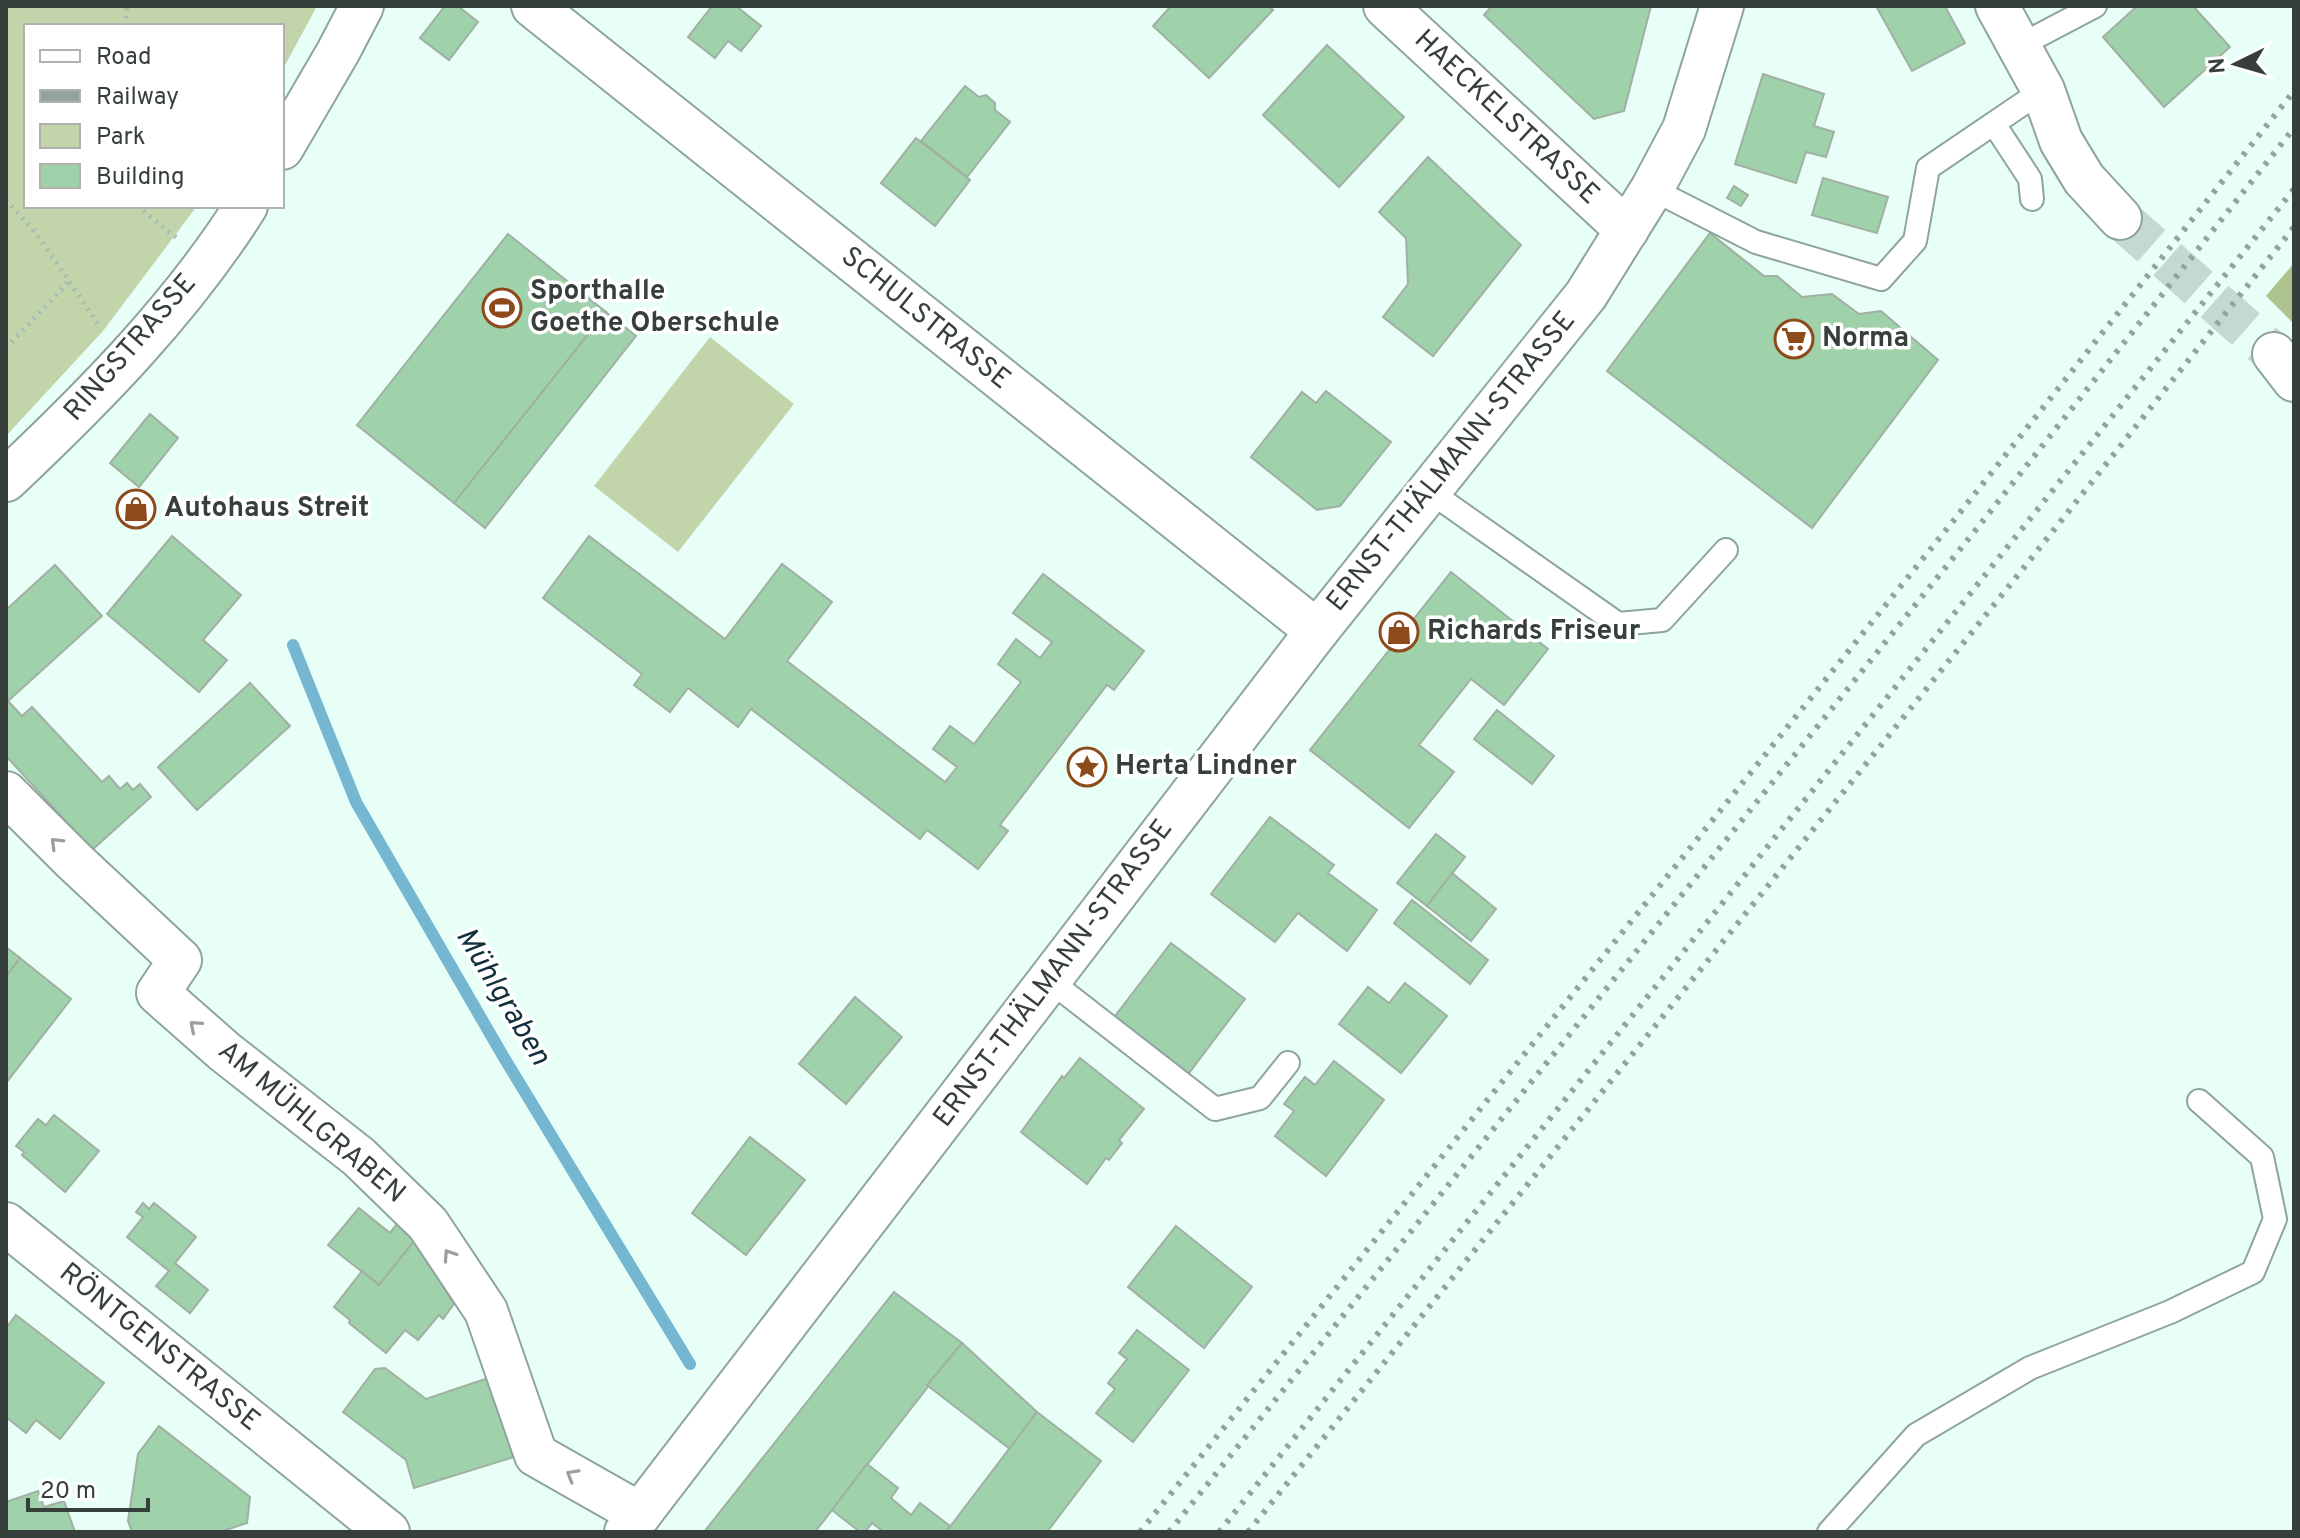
<svg xmlns="http://www.w3.org/2000/svg" width="2300" height="1538" font-family="Overpass,sans-serif">
  <rect width="100%" height="100%" fill="#e8fff8"/>
  <g fill="#c2d4aa">
    <path d="M6,6h311l-35,65v-45h-256v180h171l-94,125 -97,105z"/>
    <path d="M710,337l84,67 -116,148 -84,-66z"/>
  </g>
  <path fill="#adc38e" d="M2294,263v61l-28,-28z"/>
  <g fill="none" stroke-linecap="round" stroke-linejoin="round">
    <path stroke="#75b6d0" stroke-width="12" d="M293,645l63,157 147,254 187,308"/>
  </g>
  <g fill="#9fd1aa" stroke="#a0b0a3" stroke-width="2">
    <path d="M445,6h13l20,16 -29,38 -29,-22z"/>
    <path d="M712,6h24l25,20 -20,25 -13,-10 -13,17 -27,-21z"/>
    <path d="M1171,6h98l4,4 -64,68 -56,-52z"/>
    <path d="M1492,6h159l-27,105 -30,8 -110,-104z"/>
    <path d="M1876,6h69l20,37 -53,28z"/>
    <path d="M2137,6h56l37,41 -66,60 -61,-70z"/>
    <path d="M1327,45l77,72 -65,70 -76,-72z"/>
    <path d="M1763,74l61,20 -10,32 20,6 -8,25 -20,-5 -10,31 -61,-19z"/>
    <path d="M965,86l14,11 7,-2 9,8v7l15,12 -43,55 -46,-36z"/>
    <path d="M916,138l54,42 -35,46 -54,-43z"/>
    <path d="M1428,157l93,88 -88,111 -50,-39 25,-33 -2,-46 -27,-26z"/>
    <path d="M1823,178l65,19 -11,36 -65,-18z"/>
    <path d="M1734,186l14,9 -7,11 -14,-8z"/>
    <path d="M1710,233l54,43h13l25,21 30,-3 27,20 22,-3 57,49 -126,168 -205,-157z"/>
    <path d="M508,234l98,78 -152,191 -97,-78z"/>
    <path d="M606,312l30,24 -151,192 -31,-25z"/>
    <path d="M1326,391l65,51 -51,64 -23,4 -66,-53 51,-65 14,11z"/>
    <path d="M150,414l28,24 -39,49 -29,-24z"/>
    <path d="M172,536l69,59 -38,45 24,20 -28,32 -92,-78z"/>
    <path d="M589,536l136,103 57,-75 50,38 -45,59 158,121 12,-15 -24,-18 17,-23 24,18 47,-62 -23,-18 18,-25 24,19 12,-16 -39,-29 30,-39 101,77 -30,39 -7,-5 -107,140 8,6 -30,38 -51,-39 -7,9 -169,-130 -13,18 -50,-39 -18,24 -36,-27 8,-11 -99,-76z"/>
    <path d="M55,565l47,51 -94,85 14,15 10,-9 70,75 7,-6 11,13 7,-6 6,7 7,-6 11,13 -59,53 -86,-94v-146z"/>
    <path d="M1451,572l97,77 -44,56 -33,-26 -52,66 35,27 -45,56 -99,-78z"/>
    <path d="M250,683l40,43 -93,84 -39,-43z"/>
    <path d="M1497,710l57,46 -22,28 -58,-45z"/>
    <path d="M1270,817l64,48 -6,8 49,37 -30,41 -49,-38 -23,29 -64,-48z"/>
    <path d="M1436,834l29,23 -38,49 -30,-23z"/>
    <path d="M1452,873l44,36 -25,32 -44,-35z"/>
    <path d="M1412,900l76,60 -18,24 -76,-61z"/>
    <path d="M1171,943l74,56 -59,78 -74,-57z"/>
    <path d="M6,947l14,11 -14,19z"/>
    <path d="M20,958l51,41 -65,84v-106z"/>
    <path d="M1405,983l42,33 -46,57 -62,-49 29,-37 21,16z"/>
    <path d="M855,997l47,40 -56,67 -47,-40z"/>
    <path d="M1080,1058l64,51 -25,31 3,3 -13,17 -3,-2 -19,26 -66,-52 41,-56 2,2z"/>
    <path d="M1334,1061l50,39 -58,76 -51,-40 19,-25 -10,-7 21,-27 10,8z"/>
    <path d="M54,1115l45,36 -34,41 -43,-37 2,-3 -8,-6 22,-27 8,6z"/>
    <path d="M750,1137l55,43 -59,75 -54,-42z"/>
    <path d="M143,1203l6,6 5,-6 42,34 -21,26 33,27 -18,23 -34,-27 13,-15 -42,-34 16,-20 -7,-5z"/>
    <path d="M359,1208l31,25 11,-15 14,22 -36,45 -51,-40z"/>
    <path d="M1176,1226l76,61 -48,61 -76,-61z"/>
    <path d="M415,1240l39,64 -11,15 -4,-4 -21,25 -13,-10 -19,23 -37,-30 1,-3 -16,-13 28,-36 17,14z"/>
    <path d="M894,1292l68,51 -147,189h-111z"/>
    <path d="M16,1315l88,68 -44,56 -24,-19 -10,13 -20,-16v-89z"/>
    <path d="M1137,1330l52,40 -56,72 -37,-29 19,-24 -7,-6 19,-24 -8,-6z"/>
    <path d="M962,1343l75,69 -27,37 -83,-64z"/>
    <path d="M385,1368l41,31 65,-22 26,79 -103,32 -8,-28 -63,-48 32,-43z"/>
    <path d="M1037,1412l64,49 -54,71h-101z"/>
    <path d="M159,1426l91,71 -3,26 -27,9h-88l-4,-11 10,-67z"/>
    <path d="M867,1464l31,24 -7,10 20,17 9,-12 30,23 -4,6h-62l-12,-9 -7,9h-5l-28,-22z"/>
    <path d="M38,1491l6,16 20,-6 11,31h-69v-30z"/>
  </g>
  <g fill="none" stroke-linecap="round" stroke-linejoin="round">
    <path stroke="#c4d9d2" stroke-width="42" stroke-dasharray="42 21" stroke-linecap="butt" d="M2120,218l154,136"/>
    <defs>
      <g id="service">
        <path d="M2019,46l76,-40"/>
        <path d="M1994,124l36,55 2,20"/>
        <path d="M1652,189l104,53 125,37 34,-38 13,-73 115,-78"/>
        <path d="M1429,491l189,133 44,-4 64,-70"/>
        <path d="M1049,980l166,129 45,-11 28,-35"/>
        <path d="M1829,1532l87,-97 114,-67 140,-56 83,-40 22,-53 -13,-62 -63,-56"/>
      </g>
      <g id="minor">
        <path d="M533,6l784,625"/>
        <path d="M1385,6l242,224"/>
        <path d="M1997,6l46,84 18,51 23,38 36,39"/>
        <path d="M282,148l56,-96 24,-46"/>
        <path d="M2274,354l20,26"/>
        <path d="M6,480c88,-83 175,-171 240,-274"/>
        <path d="M6,793l68,68 106,99 -22,33 67,59 134,105 69,67 58,87 50,144 104,59"/>
        <path d="M6,1224l382,308"/>
        <path d="M626,1532l691,-901 269,-336 66,-106 32,-60 38,-123"/>
      </g>
    </defs>
    <use href="#service" stroke="#8fa49e" stroke-width="26"/>
    <use href="#minor" stroke="#8fa49e" stroke-width="46"/>
    <g stroke="#a7b9b3" stroke-width="5" stroke-dasharray="2 6" stroke-linecap="butt">
      <path d="M125,26l2,-20"/>
      <path d="M6,200l30,33 64,94"/>
      <path d="M137,206l40,32"/>
      <path d="M6,348l64,-68"/>
    </g>
    <use href="#service" stroke="#fff" stroke-width="22"/>
    <use href="#minor" stroke="#fff" stroke-width="42"/>
    <g stroke="#93a39e" stroke-width="6" stroke-dasharray="4 8" stroke-linecap="butt">
      <path d="M1140,1532l818,-1017 336,-424"/>
      <path d="M1169,1532l809,-1005 316,-399"/>
      <path d="M1219,1532l1075,-1343"/>
      <path d="M1248,1532l778,-967 268,-338"/>
    </g>
  </g>
  <defs><path id="oneway-chevron" d="M-2-3.5L2.5 0L-2 3.5" fill="none" stroke-width="1.6" stroke-linecap="round" stroke-linejoin="round" transform="scale(2)"/></defs>
  <g stroke="#9a9f9e">
    <use href="#oneway-chevron" transform="translate(56 843) rotate(-135)"/>
    <use href="#oneway-chevron" transform="translate(195 1026) rotate(-139)"/>
    <use href="#oneway-chevron" transform="translate(449 1255) rotate(-124)"/>
    <use href="#oneway-chevron" transform="translate(572 1475) rotate(-150)"/>
  </g>
  <defs>
    <symbol id="stadium-ring" viewBox="-11 -11 22 22"><circle r="9.5" fill="#fff" stroke="#8d4a1b" stroke-width="1.5"/><path d="M0-5a6.5 5 0 1 0 0 10a6.5 5 0 1 0 0-10ZM-3.5-1.8h7v3.6h-7Z" fill="#8d4a1b"/></symbol>
    <symbol id="supermarket-ring" viewBox="-11 -11 22 22"><circle r="9.5" fill="#fff" stroke="#8d4a1b" stroke-width="1.5"/><path d="M-6-5.5h2.5l.6 2H6L4.5 2H-2.5L-4.4-4H-6ZM-1.5 3.2a1.3 1.3 0 1 0 .1 0ZM3 3.2a1.3 1.3 0 1 0 .1 0Z" fill="#8d4a1b"/></symbol>
    <symbol id="shop-ring" viewBox="-11 -11 22 22"><circle r="9.5" fill="#fff" stroke="#8d4a1b" stroke-width="1.5"/><path d="M-5-2.5h2.3a2.7 3.5 0 0 1 5.4 0H5L5.5 6h-11ZM-1.5-2.5h3a1.5 2.3 0 0 0-3 0Z" fill="#8d4a1b"/></symbol>
    <symbol id="sight-ring" viewBox="-11 -11 22 22"><circle r="9.5" fill="#fff" stroke="#8d4a1b" stroke-width="1.5"/><path d="M0-6L1.8-2.2L6-1.7L2.9 1.2L3.7 5.4L0 3.3L-3.7 5.4L-2.9 1.2L-6-1.7L-1.8-2.2Z" fill="#8d4a1b"/></symbol>
  </defs>
  <g fill-rule="evenodd">
    <use href="#stadium-ring" x="480" y="286" width="44" height="44"/>
    <use href="#supermarket-ring" x="1772" y="317" width="44" height="44"/>
    <use href="#shop-ring" x="114" y="487" width="44" height="44"/>
    <use href="#shop-ring" x="1377" y="610" width="44" height="44"/>
    <use href="#sight-ring" x="1065" y="745" width="44" height="44"/>
  </g>
  <g text-anchor="middle" dominant-baseline="central" stroke-width="7" stroke-linejoin="round" paint-order="stroke">
    <g font-size="28" fill="#363f3c" stroke="#fff">
      <text transform="translate(1506 118) rotate(43)">HAECKELSTRASSE</text>
      <text transform="translate(925 319) rotate(39)">SCHULSTRASSE</text>
      <text transform="translate(131 348) rotate(-49)">RINGSTRASSE</text>
      <text transform="translate(1452 462) rotate(-51)">ERNST-THÄLMANN-STRASSE</text>
      <text transform="translate(1054 974) rotate(-53)">ERNST-THÄLMANN-STRASSE</text>
      <text transform="translate(311 1123) rotate(40)">AM MÜHLGRABEN</text>
      <text transform="translate(159 1348) rotate(39)">RÖNTGENSTRASSE</text>
    </g>
    <g font-size="28" font-weight="bold" fill="#363f3c" stroke="#fff" text-anchor="start">
      <text x="530" y="292">Sporthalle<tspan x="530" dy="32">Goethe Oberschule</tspan></text>
      <text x="1822" y="339">Norma</text>
      <text x="164" y="509">Autohaus Streit</text>
      <text x="1427" y="632">Richards Friseur</text>
      <text x="1115" y="767">Herta Lindner</text>
    </g>
    <g font-size="30" font-style="italic" fill="#11303c" stroke="#fff">
      <text transform="translate(502 997) rotate(59)">Mühlgraben</text>
    </g>
  </g>
  <rect width="2300" height="1538" fill="none" stroke="#363f3c" stroke-width="16"/>
  <rect x="24" y="24" width="260" height="184" fill="#ffffff" stroke="#afb2b1" stroke-width="2"/>
  <rect x="40" y="50" width="40" height="12" fill="#ffffff" stroke="#afb2b1" stroke-width="2"/>
  <text x="96" y="64" font-size="24" fill="#363f3c">Road</text>
  <rect x="40" y="90" width="40" height="12" fill="#93a39e" stroke="#afb2b1" stroke-width="2"/>
  <text x="96" y="104" font-size="24" fill="#363f3c">Railway</text>
  <rect x="40" y="124" width="40" height="24" fill="#c2d4aa" stroke="#afb2b1" stroke-width="2"/>
  <text x="96" y="144" font-size="24" fill="#363f3c">Park</text>
  <rect x="40" y="164" width="40" height="24" fill="#9fd1aa" stroke="#afb2b1" stroke-width="2"/>
  <text x="96" y="184" font-size="24" fill="#363f3c">Building</text>
  <g transform="translate(2236 64) rotate(265)" stroke="#ffffff" stroke-width="6" paint-order="stroke">
  <path d="M0-6L14 30L0 20L-14 30Z" fill="#363f3c"/>
  <text y="-12" font-size="22" font-weight="bold" text-anchor="middle" fill="#363f3c">N</text>
  </g>
  <path d="M28 1498v12h120v-12" fill="none" stroke="#363f3c" stroke-width="4"/>
  <text x="40" y="1498" font-size="24" fill="#363f3c" stroke="#ffffff" stroke-width="6" paint-order="stroke">20 m</text>
</svg>
